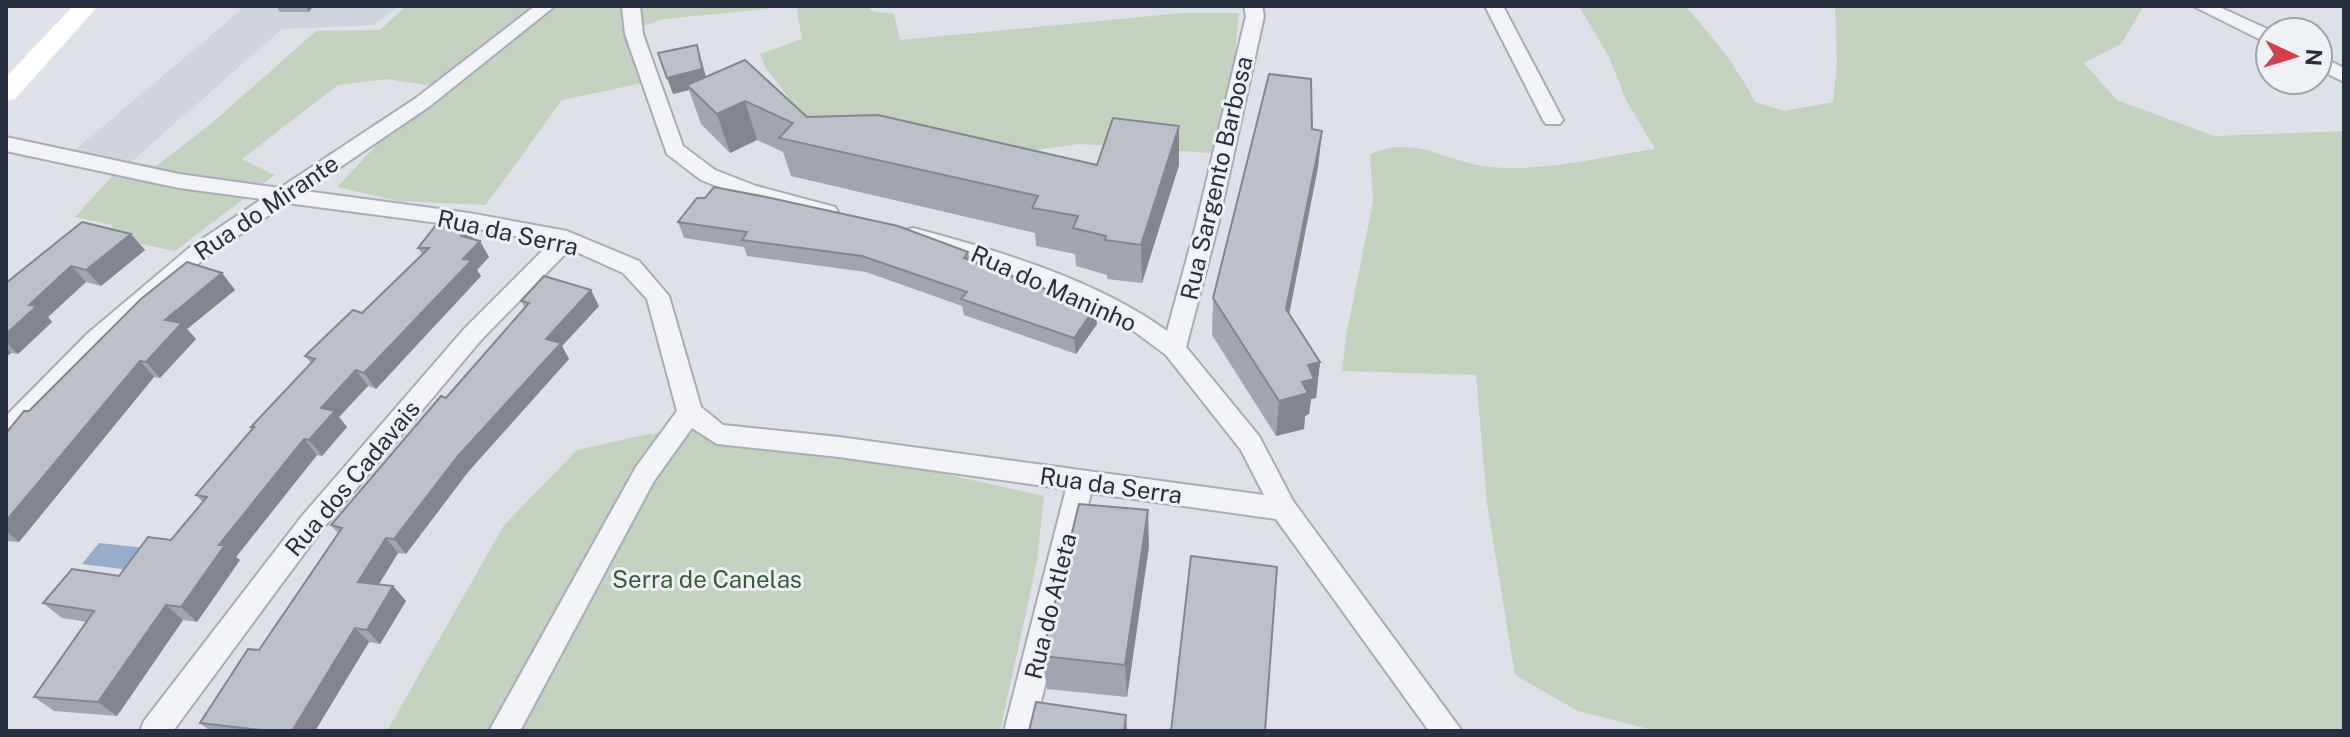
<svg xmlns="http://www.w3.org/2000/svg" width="2350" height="737" font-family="'Public Sans',sans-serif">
  <rect width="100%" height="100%" fill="#dee2e8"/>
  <path fill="#d0d4dd" d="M235,6h164l-25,19 -92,4 -151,133 -61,-8 171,-144z"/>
  <g fill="#c3d2bf">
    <path d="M406,6h462l4,5 22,3 6,26 282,-27h57l-14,141 -146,-10 -58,8 -178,-12 -40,-24 -38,-49 -5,-13 42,-15 -6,-33 -132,13 -37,12 16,52 -81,17 -76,105 -88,-4 -61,-14 95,-101 -46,-7 -48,6 -96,74 33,16 -100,76 -63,-13v-13l-37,-8 51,-56 30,5 57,-44 103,-91 64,-1z"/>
    <path d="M1579,6h106c27,30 52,60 70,96l29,9 49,-9 4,-38 -2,-58h309l-23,38 -37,19 33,37 97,36 130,-5v600h-688l-78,-20 -63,-36 -28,-171 -11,-129 -134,-4 4,-35 27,-134 -3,-47c43,-22 78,8 119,12 57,5 111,-10 166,-18l-29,-49 -17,-43z"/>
    <path d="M724,424l70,24 97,14 153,34 -7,66 -37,169h-613l117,-206 73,-75 72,-16z"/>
  </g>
  <path fill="#98adca" d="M99,543l47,5 -17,22 -47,-6z"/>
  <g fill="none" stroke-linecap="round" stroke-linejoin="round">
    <defs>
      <g id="minor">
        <path d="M535,6h20l-125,100 -125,85 164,22 98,18 72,30 30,35 32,111 22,18 116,12 425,58 -23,-45 -75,-95 -47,-35 -138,-59 -76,-21 -3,-5 3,-5 8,-2c84,22 184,52 254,103l29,-106 50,-209 -2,-10h18l2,10 -46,209 -32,122 73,89 34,65 169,230h-33l-153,-212 -185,-26 -57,238h-30l62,-242 -227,-32 -122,-13 -25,-16 -38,53 -134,250h-31l147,-264 41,-56 -30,-112 -24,-26 -53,-24 -89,91 -161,192 -147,199h-33l4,-10 158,-205 163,-188 85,-85 -81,-16 -182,-24 -82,55 -102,88 -88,93 -9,3v-26l81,-82 102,-86 73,-49 -83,-11 -173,-37v-14l173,37 101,14 136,-90z"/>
        <path d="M622,6h18l3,28 40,112 32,24 41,16 79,21 3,5 -3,5 -8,2 -85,-23 -41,-16 -34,-26 -42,-120z"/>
        <path d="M1485,6h18l60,114 -3,4h-14l-3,-4z"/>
        <path d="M2193,6h24l57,26h-4v11l-7,-2z"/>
        <path d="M2318,55l26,13v14l-26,-13z"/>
      </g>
    </defs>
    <use href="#minor" stroke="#a7acb6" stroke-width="4"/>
    <use href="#minor" fill="#f1f3f6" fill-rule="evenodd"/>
    <path fill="#fff" fill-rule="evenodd" d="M73,6h25l-83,93 -9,2v-24z"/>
  </g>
  <g fill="#a1a5af">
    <path d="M276,6h37l-4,6h-29z"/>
    <path d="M702,61l4,16 101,40 290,48h82l-37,118 -35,-4v-4l-31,-9 -1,-12 -39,-8 -1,-13 -244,-57 -8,-24 -26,-12 -27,13 -29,-29 -12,-34 -16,4z"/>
    <path d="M1312,129l10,2 -4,36 -29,147 31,48 -4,36 -5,1 -2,15 -4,2 -1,13 -28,7 -64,-101 1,-37z"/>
    <path d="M82,222l63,28 -44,36 -15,-4 -38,35 4,5 -34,32 -7,-1 -5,4v-74z"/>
    <path d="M678,222l290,30 2,8 127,64 -21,30 -112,-39 -2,-9 -96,-34 -119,-16 -3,-9 -60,-9z"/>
    <path d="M467,227l6,12 16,18 -12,13 4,6 -105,113 -8,-3 -29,31 8,10 -25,29 -5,-1 -81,102 4,3 -43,62 -14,-2 -66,96 -63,-5 -20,-14 53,-75 -25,-4 -19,-15 76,-27 52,-36 32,-38 -7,-7 57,-66 -2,-2 60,-64 -6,-7 57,-43 60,-59 -4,-6z"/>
    <path d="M222,273l13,17 -48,39 9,10 -36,39 -6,-1 -135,165 -13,-1v-108l23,-22z"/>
    <path d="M521,301l78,5 -37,40 7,13 -101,113 -62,82 -8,-1 -19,31 14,2 13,15 -26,43 -11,-2 -54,89h-105l-10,-8 59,-73 79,-117 -7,-8 194,-217z"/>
    <path d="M1149,546l-22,151 -80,-8 -5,-33z"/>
  </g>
  <g fill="#83868e">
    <path d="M306,6h7l-4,6z"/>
    <path d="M697,45l11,40h-21l2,5 -16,4 -6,-16z"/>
    <path d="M745,101l12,39 -27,13 -13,-39z"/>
    <path d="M1179,126v39l-37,118 -1,-38z"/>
    <path d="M1322,131l-4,36 -35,178 3,-36z"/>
    <path d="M467,227l9,17 4,-3 9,16 -12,13 4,6 -105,113 -12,-16 99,-114 -2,-23z"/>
    <path d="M131,234l14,16 -44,36 -15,-16z"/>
    <path d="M71,266l15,16 -38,35 4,5 -34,32 -12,-12v-8l23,-29z"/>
    <path d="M222,273l13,17 -48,39 9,10 -36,39 -14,-16 19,-42z"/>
    <path d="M591,290l8,16 -37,40 7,13 -101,113 -62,82 -12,-15 152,-200z"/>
    <path d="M1095,308l2,16 -21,30 -2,-16z"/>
    <path d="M6,348l5,5 -5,4z"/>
    <path d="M140,361l14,16 -135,165 -13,-11v-10z"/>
    <path d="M1320,362l-4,36 -5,1 -2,15 -4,2 -1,13 -28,7 3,-35 23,-19 6,-17z"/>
    <path d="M356,370l12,16 -29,31 8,10 -25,29 -13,-16 12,-32z"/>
    <path d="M304,439l13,16 -81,102 4,3 -43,62 -16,-15 38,-62z"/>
    <path d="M1148,510l1,36 -22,151 -2,-32z"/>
    <path d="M386,538l12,15 -27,44 -13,-15z"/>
    <path d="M393,586l13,15 -26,43 -13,-14z"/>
    <path d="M166,605l17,15 -66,96 -19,-14z"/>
    <path d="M355,628l14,14 -54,89h-23z"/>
    <path d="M1126,715l1,16h-3z"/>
  </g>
  <g fill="#bbc0cb" stroke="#83868e" stroke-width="2">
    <path d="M697,45l5,24 -35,9 -9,-25z"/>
    <path d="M745,60l62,57 71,-2 219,50 16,-47 66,8 -38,119 -36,-5 1,-4 -33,-8 5,-12 -46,-8 6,-12 -259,-58 14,-15 -48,-22 -28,13 -30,-29z"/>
    <path d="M1269,74l42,5 1,50 10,2 -36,178 34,53 -12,3 6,14 -12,3 6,11 -29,8 -66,-103z"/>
    <path d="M714,187l52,10 132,29 70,26 -4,6 131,50 -21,30 -113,-39 6,-7 -105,-36 -120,-16 5,-8 -69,-10 19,-24h8z"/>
    <path d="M82,222l49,12 -45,36 -15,-4 -42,39 8,1 -31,28v-51z"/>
    <path d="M436,225l31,2 -6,9 19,5 -17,18 9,1 -108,113 -8,-3 -35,38 14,3 -26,29 -5,-1 -85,106h6l-44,62 -15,-2 -68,97 -64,-5 60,-86 -51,-8 29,-34 47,7 29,-39 23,3 36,-43 -11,-2 58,-68h-3l64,-68 -10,-3 48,-46 9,3 67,-65h-11z"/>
    <path d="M187,262l35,11 -57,47 17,3 -36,39 -6,-1 -134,160v-88l18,-22h5l112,-112z"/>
    <path d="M544,276l47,14 -45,49 15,4 -103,113 -64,83 -8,-1 -28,44 35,4 -26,44 -12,-2 -63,103h-24l-68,-8 48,-74 11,1 83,-122 -11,-3 110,-129 5,2 83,-95 -8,-2z"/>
    <path d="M1079,504l69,6 -23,155 -83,-9z"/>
    <path d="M1191,556l86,11 -12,164h-94z"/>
    <path d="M1036,702l90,13 -2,16h-95z"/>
  </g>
  <g text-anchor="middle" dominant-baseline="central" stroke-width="6" stroke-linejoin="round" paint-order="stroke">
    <g font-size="24" fill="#272e40" stroke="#eef1f6">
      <text transform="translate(1216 178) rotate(-77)">Rua Sargento Barbosa</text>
      <text transform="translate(266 207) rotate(-34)">Rua do Mirante</text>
      <text transform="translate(508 232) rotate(12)">Rua da Serra</text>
      <text transform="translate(1054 288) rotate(24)">Rua do Maninho</text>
      <text transform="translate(352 478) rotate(-50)">Rua dos Cadavais</text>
      <text transform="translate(1111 485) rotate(8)">Rua da Serra</text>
      <text transform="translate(1050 606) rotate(-76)">Rua do Atleta</text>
    </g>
    <g font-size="24" fill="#395c34" stroke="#eef1f6">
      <text x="707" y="579">Serra de Canelas</text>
    </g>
  </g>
  <rect width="2350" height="737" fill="none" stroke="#272e40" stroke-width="16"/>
  <g transform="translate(2294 56) rotate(94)"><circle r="38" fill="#eef1f6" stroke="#9ea3ad" stroke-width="2"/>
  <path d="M0-6L14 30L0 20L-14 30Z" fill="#d23e4c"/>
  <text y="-12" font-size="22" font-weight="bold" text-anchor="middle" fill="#272e40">N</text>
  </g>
</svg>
